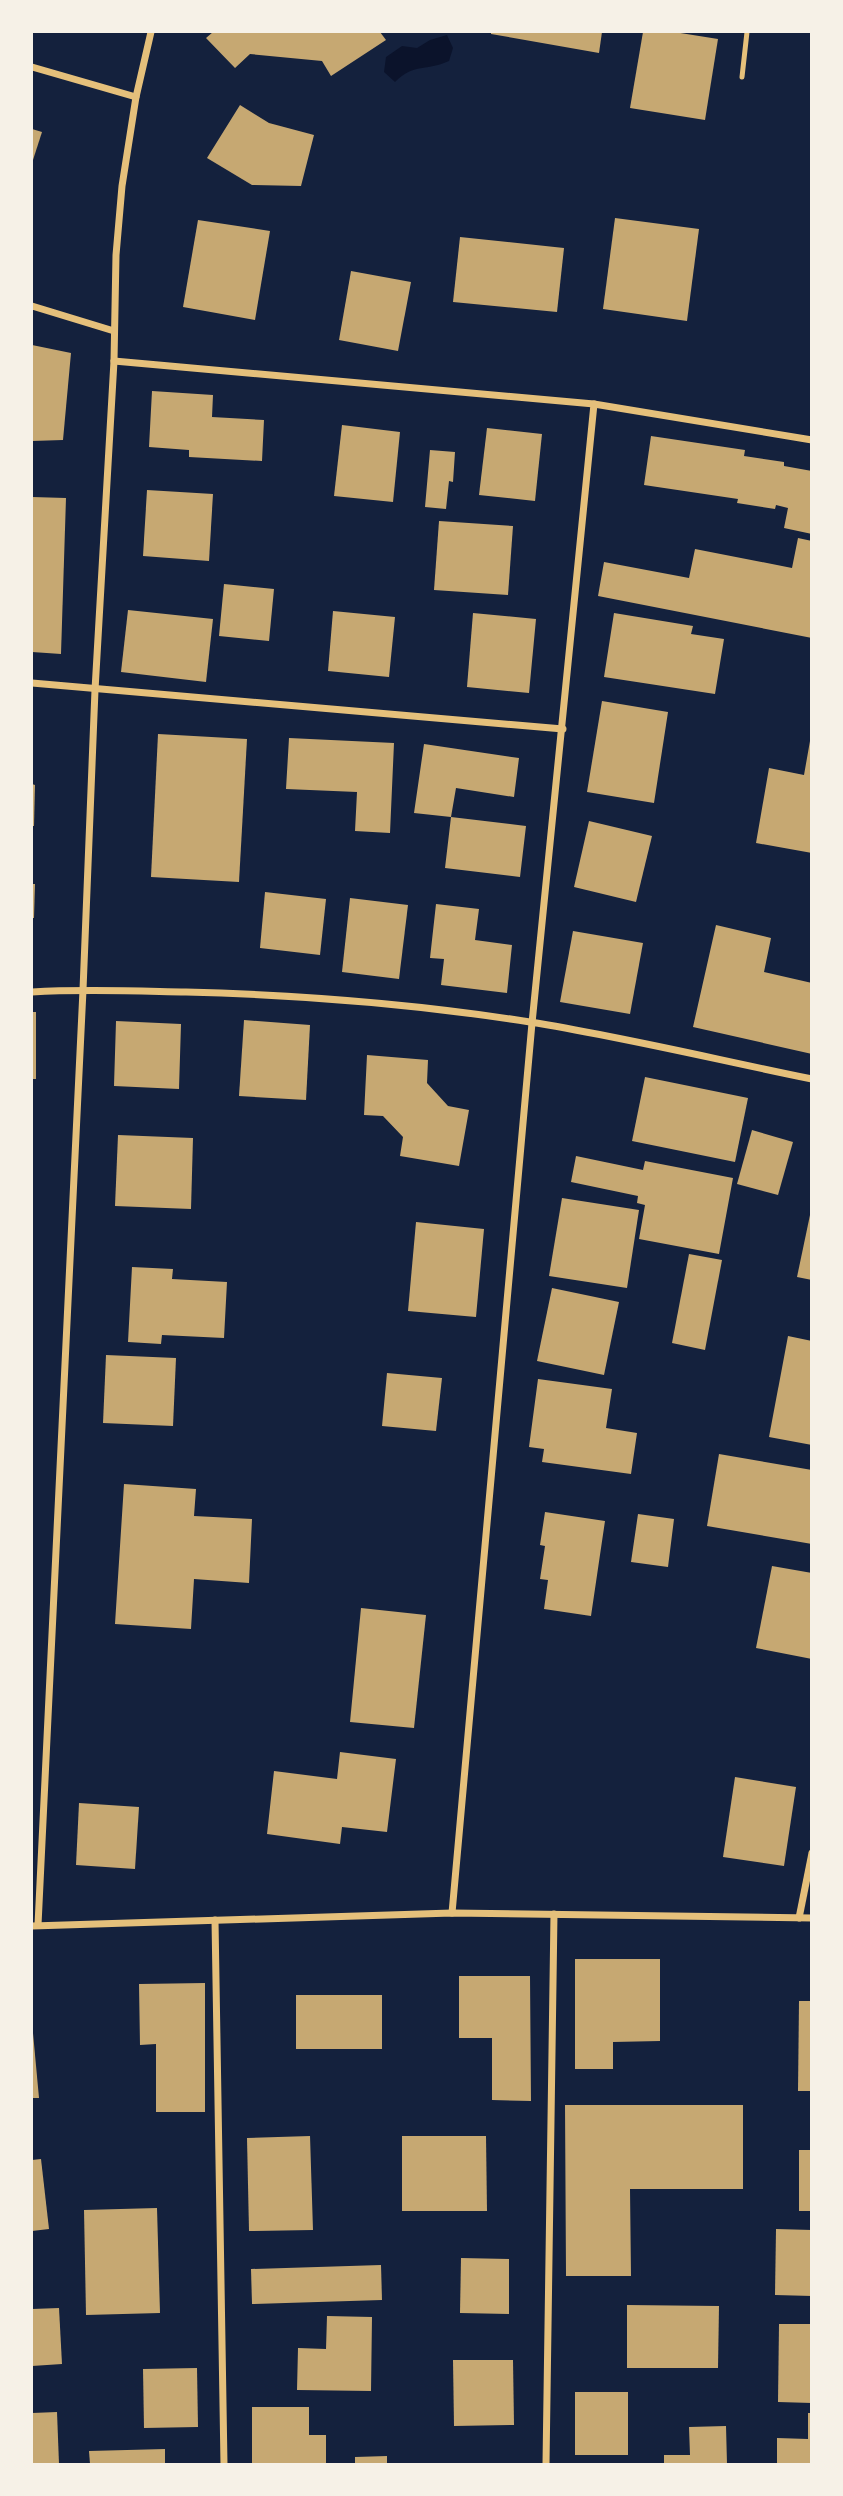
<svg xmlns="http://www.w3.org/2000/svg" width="843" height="2496" font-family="Rubik,sans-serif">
  <rect width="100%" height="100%" fill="#14213d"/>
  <path fill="#0b132b" d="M447,35l6,13 -4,13c-24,11 -33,1 -54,21l-11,-10 2,-15 16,-11 15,2 13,-8z"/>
  <g fill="#c6a872">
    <path d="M213,32h167l6,8 -55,36 -9,-15 -72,-7 -15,14 -29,-30z"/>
    <path d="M491,32h111l-3,21 -108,-19z"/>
    <path d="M643,32h31l44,7 -13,81 -75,-12z"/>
    <path d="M240,105l29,18 45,12 -13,51 -49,-1 -45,-27z"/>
    <path d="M32,129l10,3 -10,31z"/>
    <path d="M615,218l84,11 -12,92 -84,-12z"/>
    <path d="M198,220l72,11 -15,89 -72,-13z"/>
    <path d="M460,237l104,11 -7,64 -104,-10z"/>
    <path d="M351,271l60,11 -13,69 -59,-11z"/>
    <path d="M32,345l39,8 -8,87 -31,1z"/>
    <path d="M152,391l61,4 -1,22 52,3 -2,41 -73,-4v-7l-40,-3z"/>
    <path d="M342,425l58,7 -7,70 -59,-6z"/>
    <path d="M487,428l55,6 -7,67 -56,-6z"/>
    <path d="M651,436l94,14 -1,6 40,6v4l28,5v63l-28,-6 4,-20 -12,-3 -1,4 -38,-6 1,-4 -94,-14z"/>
    <path d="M430,450l25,2 -2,30 -4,-1 -3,28 -21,-2z"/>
    <path d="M147,490l66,4 -4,67 -66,-5z"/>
    <path d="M32,497l34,1 -5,156 -29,-2z"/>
    <path d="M439,521l74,5 -5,69 -74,-5z"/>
    <path d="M798,538l14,3v97l-214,-42 6,-34 85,16 6,-29 97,19z"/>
    <path d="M224,584l50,5 -5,52 -50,-5z"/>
    <path d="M128,610l85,9 -7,63 -85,-10z"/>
    <path d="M333,611l62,6 -6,60 -61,-6z"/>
    <path d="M473,613l63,6 -7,74 -62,-6z"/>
    <path d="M614,613l79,13 -2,8 33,5 -9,55 -111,-17z"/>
    <path d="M602,701l66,11 -14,91 -67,-11z"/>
    <path d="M158,734l89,5 -8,143 -88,-5z"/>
    <path d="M289,738l105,5 -4,90 -35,-2 2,-39 -71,-3z"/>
    <path d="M810,741l2,112 -56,-10 13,-75 35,7z"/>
    <path d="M424,744l95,14 -5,39 -58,-9 -5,29 75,9 -6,51 -75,-9 6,-51 -37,-4z"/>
    <path d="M32,784l3,1 -1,41h-2z"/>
    <path d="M589,821l63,15 -16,66 -62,-15z"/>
    <path d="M32,884h3l-1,34h-2z"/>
    <path d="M265,892l61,7 -6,56 -60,-7z"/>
    <path d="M350,898l58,7 -9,74 -57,-7z"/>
    <path d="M436,904l43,5 -4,31 37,5 -5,48 -66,-8 3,-26 -14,-1z"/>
    <path d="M716,925l55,13 -7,34 48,11v71l-119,-27z"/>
    <path d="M573,931l70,12 -13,71 -70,-12z"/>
    <rect x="32" y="1012" width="4" height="67"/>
    <path d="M244,1020l66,5 -4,75 -67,-4z"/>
    <path d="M116,1021l65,3 -2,65 -65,-3z"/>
    <path d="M367,1055l61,5 -1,23 21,23 21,4 -10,56 -59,-10 3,-19 -20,-21 -19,-1z"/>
    <path d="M645,1077l103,21 -13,64 -103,-21z"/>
    <path d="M752,1130l41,12 -15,53 -41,-11z"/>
    <path d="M118,1135l75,3 -2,71 -76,-3z"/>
    <path d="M576,1156l67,14 2,-9 88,17 -14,76 -80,-15 6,-34 -8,-2 1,-7 -67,-14z"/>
    <path d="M562,1198l77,12 -12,78 -78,-12z"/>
    <path d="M810,1215h2v65l-15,-3z"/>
    <path d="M416,1222l68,7 -8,88 -68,-6z"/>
    <path d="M689,1254l33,6 -17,90 -33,-7z"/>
    <path d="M132,1267l41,2 -1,10 55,3 -3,56 -62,-3 -1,9 -33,-2z"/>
    <path d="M552,1288l67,14 -15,73 -67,-14z"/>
    <path d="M788,1336l24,5v104l-43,-8z"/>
    <path d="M106,1355l70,3 -3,68 -70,-3z"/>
    <path d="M387,1373l55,5 -6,53 -54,-5z"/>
    <path d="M538,1379l74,10 -6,39 31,5 -6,41 -89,-12 2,-13 -15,-2z"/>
    <path d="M719,1454l93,16v74l-105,-18z"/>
    <path d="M124,1484l72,5 -2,27 58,3 -3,64 -55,-4 -3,50 -76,-5z"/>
    <path d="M545,1512l60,9 -14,95 -47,-7 4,-29 -8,-1 5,-33 -5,-1z"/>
    <path d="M638,1514l36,5 -6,48 -37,-5z"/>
    <path d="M772,1566l40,7v86l-56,-11z"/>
    <path d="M361,1608l65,7 -12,113 -64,-6z"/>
    <path d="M340,1752l56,7 -9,73 -45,-5 -2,17 -73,-10 7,-63 63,8z"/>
    <path d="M735,1777l61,10 -12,79 -61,-9z"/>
    <path d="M79,1803l60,4 -4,62 -59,-4z"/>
    <path d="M575,1959h85v82l-47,1v27h-38z"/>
    <path d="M459,1976h71l1,125 -39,-1v-62h-33z"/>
    <path d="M205,1983v129h-49v-68l-16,1 -1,-61z"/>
    <rect x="296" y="1995" width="86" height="54"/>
    <path d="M799,2001h13v90h-14z"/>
    <path d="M32,2033h1l6,65h-7z"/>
    <path d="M565,2105h178v84h-113l1,87h-65z"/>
    <path d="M310,2136l3,94 -64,1 -2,-93z"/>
    <path d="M402,2136h84l1,75h-85z"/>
    <rect x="799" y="2150" width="13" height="61"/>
    <path d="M41,2159l8,70 -17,2v-71z"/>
    <path d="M157,2208l3,105 -74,2 -2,-105z"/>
    <path d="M776,2229l36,1v66l-37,-1z"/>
    <path d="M461,2258l48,1v55l-49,-1z"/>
    <path d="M381,2265l1,35 -130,4 -1,-35z"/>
    <path d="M627,2305l92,1 -1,62h-91z"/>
    <path d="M59,2308l3,56 -30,2v-57z"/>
    <path d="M327,2316l45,1 -1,74 -74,-1 1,-42 28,1z"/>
    <path d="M779,2324h33v79l-34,-1z"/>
    <path d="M453,2360h60l1,65 -60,1z"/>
    <path d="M197,2368l1,59 -54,1 -1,-59z"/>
    <rect x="575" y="2392" width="53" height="63"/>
    <path d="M252,2407h57v28h17v29h-74z"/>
    <path d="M57,2412l2,52h-27v-51z"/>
    <path d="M808,2413h4v51h-35v-26l31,1z"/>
    <path d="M726,2426l1,38h-63v-9h26l-1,-28z"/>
    <path d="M165,2449v15h-75l-1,-13z"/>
    <path d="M387,2456v8h-32v-7z"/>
  </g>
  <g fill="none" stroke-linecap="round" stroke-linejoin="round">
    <path stroke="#e5c07b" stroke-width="5" d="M742,77l5,-45"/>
    <g stroke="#e5c07b" stroke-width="7">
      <path d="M32,67l104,30"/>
      <path d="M32,306l82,25"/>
      <path d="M114,361l480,43 218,36"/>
      <path d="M32,683l531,46"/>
      <path d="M32,992c51,-3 102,-1 154,0 115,3 230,12 344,30 94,15 188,38 282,57"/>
      <path d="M452,1913l80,-890 62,-619"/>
      <path d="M799,1918l13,-65"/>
      <path d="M215,1920l9,544"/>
      <path d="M38,1925l45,-935 12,-300 19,-329 2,-106 6,-69 14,-89 15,-65"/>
      <path d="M32,1926l420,-13 360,5"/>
      <path d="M546,2464l8,-550"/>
    </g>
  </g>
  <rect width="843" height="2496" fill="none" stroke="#f6f1e7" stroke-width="66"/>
</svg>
